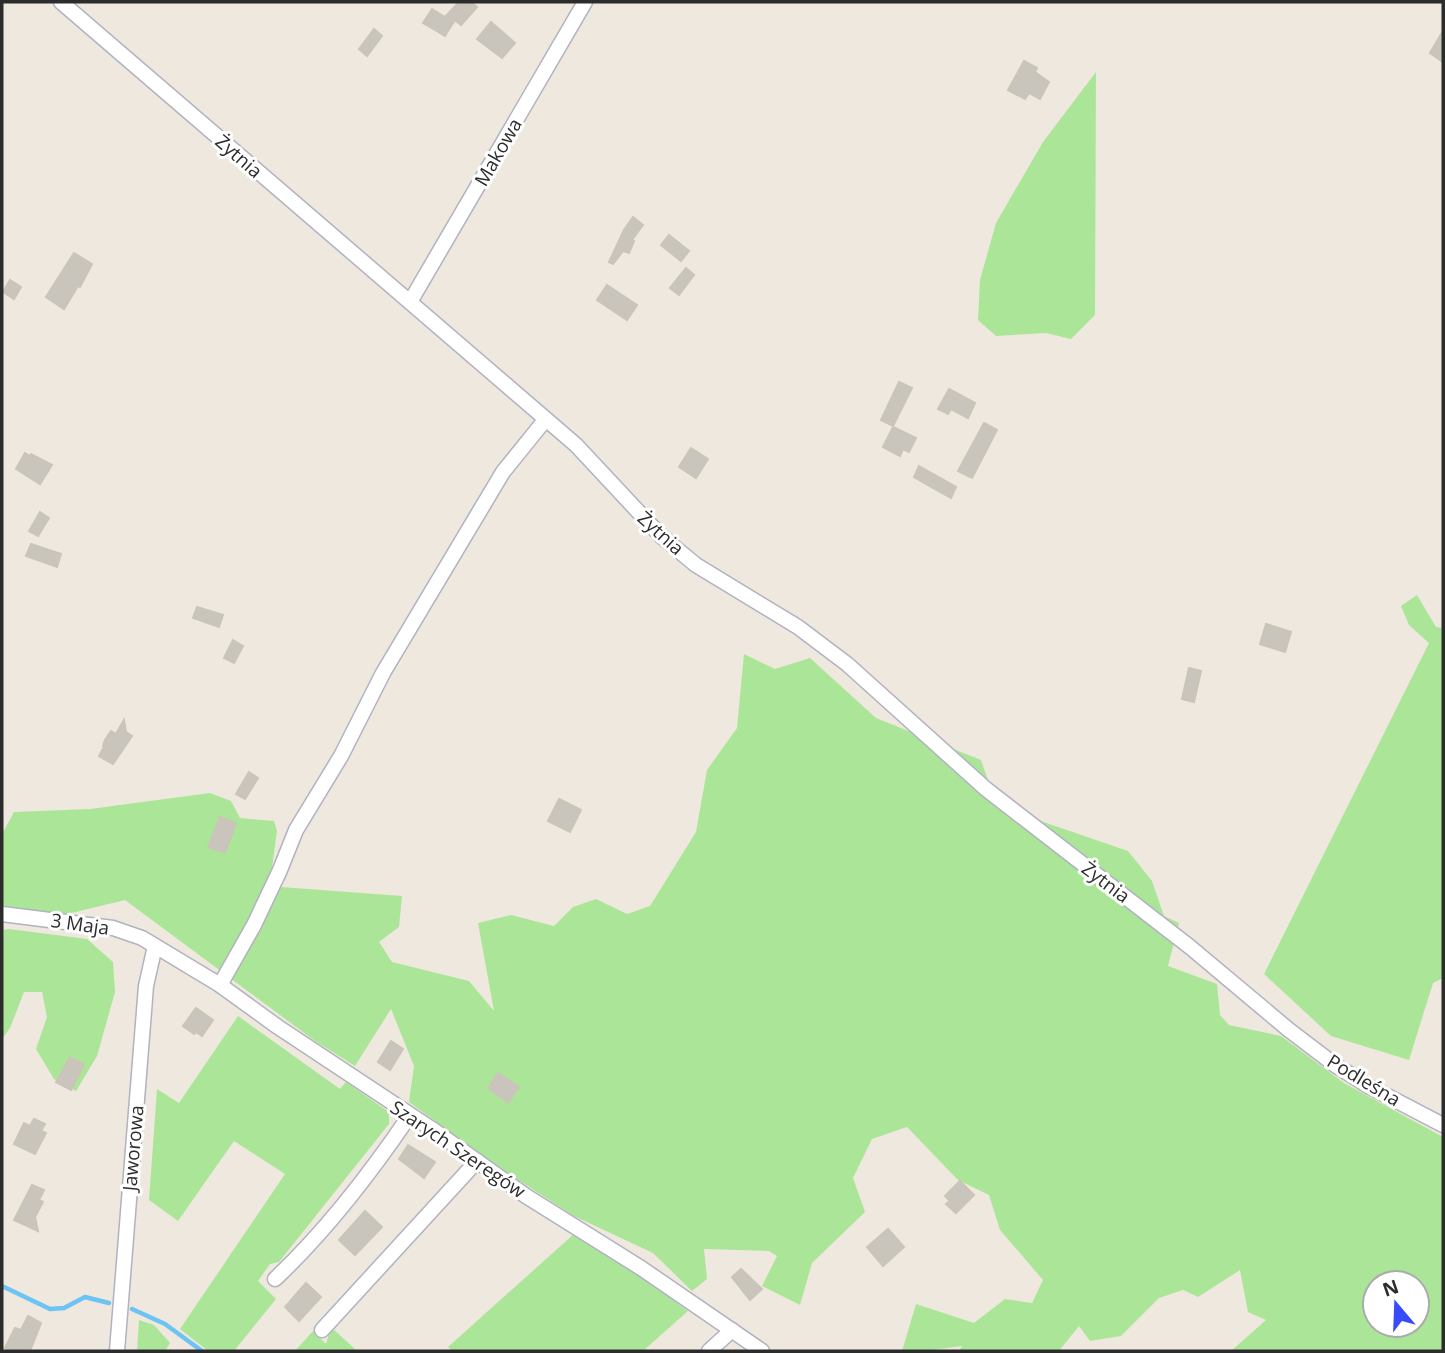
<svg xmlns="http://www.w3.org/2000/svg" width="1445" height="1353" font-family="'Open Sans',sans-serif">
  <rect width="100%" height="100%" fill="#eee8de"/>
  <g fill="#abe698" fill-rule="evenodd">
    <path d="M1096,72l-1,243 -24,24 -25,-6 -50,3 -18,-16 2,-40 16,-57 47,-81z"/>
    <path d="M1417,595l19,32 7,1v350l-10,5 -24,77 -78,-24 -67,-62 165,-331 -20,-18 -8,-19z"/>
    <path d="M744,654l31,15 35,-11 66,60 105,42 16,46 131,45 24,30 12,35 15,7 -11,43 49,18 3,31 9,10 52,11 63,47 99,54v214h-212l35,-31 -18,-8 -8,-42 -42,27 -15,-7 -24,8 -38,38 -31,5 -11,-15 -20,25h-100l3,-5 -38,5h-22l14,-47 58,19 31,-24 27,4 11,-23 -43,-50 -11,-35 -31,-15 -51,-53 -35,12 -19,39 12,34 -53,51 -12,42 -38,-19 15,-30 -8,-5 -65,-2 3,30 -15,12 -39,-38 -79,-37 -77,-50 -88,-64 5,-36 -23,-57 -36,57 -40,-25 -190,-141 -66,16 -57,-11v-71l12,-22 76,-3 120,-16 21,8 9,17 34,3 3,10 -6,44 10,12 121,9 -3,31 -20,15 13,20 77,19 25,30 -16,-88 33,-8 43,11 19,-19 23,-8 31,15 23,-8 46,-74 11,-62 30,-42zM1375,1283h42v42h-42z"/>
    <path d="M9,929l78,10 26,23 2,30 -18,64 -21,35 -22,-12 -18,-30 11,-32 -5,-25h-18l-14,36 -8,11v-109z"/>
    <path d="M238,1016l102,73 6,-7 43,30v12l-110,138 -9,2 -12,17 18,18 -42,52h-26l-28,-22 105,-155 -51,-33 -56,80 -29,-21 8,-111 22,14z"/>
    <path d="M575,1233l45,28 68,50 -45,40h-191l-4,-4z"/>
    <path d="M139,1320l15,5 16,18 -5,8h-28z"/>
    <path d="M331,1327l26,24h-62l18,-20 13,13z"/>
  </g>
  <g fill="none" stroke-linecap="round" stroke-linejoin="round">
    <g stroke="#6dc3f3" stroke-width="4.5">
      <path d="M2,1286l48,23 14,-1 21,-11 24,6"/>
      <path d="M132,1309l33,15 37,27"/>
    </g>
  </g>
  <g fill="#c9c5bd" stroke="#cac5b7" stroke-width="2">
    <path d="M459,2h12l6,5 -16,18 -6,-5 -10,16 -22,-13 9,-14 13,8z"/>
    <path d="M491,22l24,21 -13,15 -25,-19z"/>
    <path d="M374,29l8,7 -15,20 -8,-7z"/>
    <path d="M1443,31v31l-13,-9z"/>
    <path d="M1024,61l13,7 -2,4 14,10 -9,17 -11,-6 -4,6 -17,-9z"/>
    <path d="M633,217l10,8 -11,15 2,1 -5,12 -6,-2 -10,13 -4,-2 15,-32z"/>
    <path d="M669,235l20,16 -8,10 -20,-16z"/>
    <path d="M74,253l18,11 -12,23 -2,-1 -14,23 -18,-12z"/>
    <path d="M686,268l8,7 -15,20 -9,-7z"/>
    <path d="M10,280l11,7 -7,12 -11,-7z"/>
    <path d="M607,285l30,20 -10,15 -30,-20z"/>
    <path d="M899,382l13,6 -19,38 -12,-6z"/>
    <path d="M949,389l26,14 -7,15 -17,-9 -3,5 -10,-5z"/>
    <path d="M984,423l13,7 -25,48 -14,-7z"/>
    <path d="M893,427l23,11 -7,14 -6,-3 -3,7 -17,-9z"/>
    <path d="M691,448l17,11 -12,19 -17,-11z"/>
    <path d="M25,453l5,3 1,-2 21,11 -12,19 -24,-15z"/>
    <path d="M919,466l37,21 -5,11 -37,-21z"/>
    <path d="M40,512l9,6 -11,18 -9,-5z"/>
    <path d="M31,544l30,10 -4,13 -31,-11z"/>
    <path d="M197,607l26,8 -4,12 -26,-9z"/>
    <path d="M1266,624l25,8 -6,20 -25,-8z"/>
    <path d="M233,640l10,6 -9,17 -10,-5z"/>
    <path d="M1189,668l12,3 -7,31 -12,-3z"/>
    <path d="M124,720l2,12 6,4 -19,28 -14,-8 5,-9 -1,-1 2,-6 6,-9 5,3z"/>
    <path d="M249,772l9,6 -13,21 -9,-5z"/>
    <path d="M559,799l22,11 -11,22 -22,-11z"/>
    <path d="M220,817l16,6 -11,30 -17,-6z"/>
    <path d="M196,1008l17,12 -11,16 -6,-4 -2,2 -11,-8z"/>
    <path d="M391,1041l12,8 -13,21 -12,-8z"/>
    <path d="M70,1057l14,8 -13,25 -15,-8z"/>
    <path d="M498,1073l21,14 -11,16 -20,-15z"/>
    <path d="M34,1119l11,5 -4,7 5,2 -11,21 -21,-10 10,-21 6,3z"/>
    <path d="M408,1145l27,17 -11,16 -25,-19z"/>
    <path d="M960,1181l14,14 -18,18 -10,-9 4,-3 -5,-5z"/>
    <path d="M32,1185l12,5 -5,10 4,2 -8,15 3,14 -24,-11z"/>
    <path d="M365,1211l17,16 -27,28 -16,-15z"/>
    <path d="M888,1229l16,18 -21,19 -16,-19z"/>
    <path d="M741,1269l21,20 -12,11 -18,-23z"/>
    <path d="M306,1283l15,14 -22,24 -14,-14z"/>
    <path d="M28,1316l13,7 -11,28h-18l-7,-3 10,-20 6,2z"/>
  </g>
  <g fill="none" stroke-linecap="round" stroke-linejoin="round">
    <defs>
      <g id="minor">
        <path d="M61,2l515,443 85,91 35,29 102,62 49,37 139,125 204,158 99,83 46,35 35,22 73,38"/>
        <path d="M410,302l175,-300"/>
        <path d="M2,914l111,14 29,10 78,47 58,42 154,102 94,67 115,72 121,83"/>
        <path d="M220,985l34,-60 26,-55 16,-40 45,-74 42,-83 120,-201 42,-52"/>
        <path d="M275,1279c50,-47 97,-108 135,-164"/>
        <path d="M322,1330l155,-169"/>
        <path d="M117,1351l29,-365 9,-40"/>
        <path d="M709,1351l23,-21"/>
      </g>
    </defs>
    <use href="#minor" stroke="#b2b2c0" stroke-width="17"/>
    <use href="#minor" stroke="#fff" stroke-width="14"/>
  </g>
  <g text-anchor="middle" dominant-baseline="central" stroke-width="6" stroke-linejoin="round" paint-order="stroke">
    <g font-size="19" fill="#2c2c2c" stroke="#fff">
      <text transform="translate(498 152) rotate(-60)">Makowa</text>
      <text transform="translate(239 156) rotate(41)">Żytnia</text>
      <text transform="translate(661 533) rotate(42)">Żytnia</text>
      <text transform="translate(1106 882) rotate(37)">Żytnia</text>
      <text transform="translate(80 924) rotate(8)">3 Maja</text>
      <text transform="translate(1364 1080) rotate(31)">Podleśna</text>
      <text transform="translate(133 1148) rotate(-85)">Jaworowa</text>
      <text transform="translate(458 1149) rotate(34)">Szarych Szeregów</text>
    </g>
  </g>
  <rect width="1445" height="1353" fill="none" stroke="#2c2c2c" stroke-width="7"/>
  <g transform="translate(1396 1304) rotate(341)"><circle r="33" fill="#ffffff" stroke="#ababab" stroke-width="2"/>
  <path d="M0-5L12 26L0 18L-12 26Z" fill="#394bff"/>
  <text y="-10" font-size="19" font-weight="bold" text-anchor="middle" fill="#2c2c2c">N</text>
  </g>
</svg>
